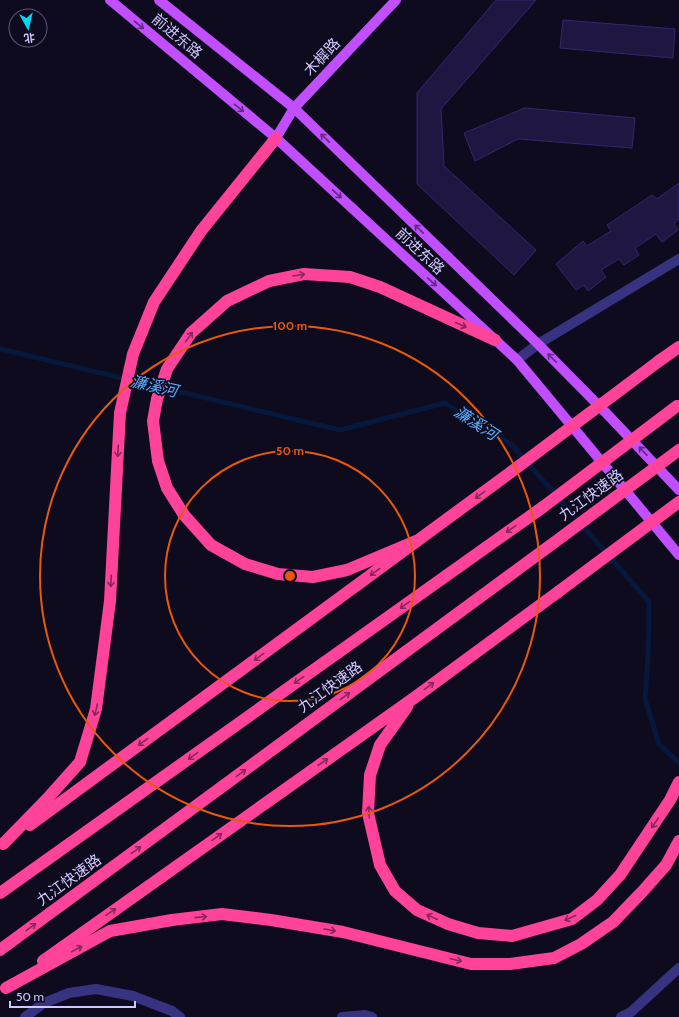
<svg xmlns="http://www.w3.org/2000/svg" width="679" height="1017" font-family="Cabin,'Noto Sans SC',sans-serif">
  <rect width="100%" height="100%" fill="#0f0b1f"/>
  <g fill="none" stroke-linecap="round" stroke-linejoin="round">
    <path stroke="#06193c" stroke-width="5" d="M0,349l340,81 105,-27 67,42 137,157 -1,54 -3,43 14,45 20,19"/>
  </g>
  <g fill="#1f1641" stroke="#36266e">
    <path d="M496,0h40l-95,109 3,57 92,84 -22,25 -97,-91v-91z"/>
    <path d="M563,20l112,9 -2,29 -113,-10z"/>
    <path d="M525,108l110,10 -3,30 -114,-9 -43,22 -11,-28z"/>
    <path d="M679,183v36l-5,5 4,6 -16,12 -6,-8 -21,14 4,7 -15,10 -5,-6 -18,11 5,7 -18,14 -4,-6 -8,5 -20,-26 27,-23 4,5 24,-15 -4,-6 45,-30 5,4z"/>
  </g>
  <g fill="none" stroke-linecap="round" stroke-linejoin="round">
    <g stroke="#373381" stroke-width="10">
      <path d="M517,360l21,-16 141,-85"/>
      <path d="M25,1017l19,-14 25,-10 27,-4 37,7 39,15 8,6"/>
      <path d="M342,1017l23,-2 7,2"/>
      <path d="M621,1017l10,-5 48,-44"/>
    </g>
    <g stroke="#c14fff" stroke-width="10">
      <path d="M110,0l166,138 241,222 162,195"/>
      <path d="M159,0l135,108 244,236 70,71 71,75"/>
      <path d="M276,138l18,-30 102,-108"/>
    </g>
    <g stroke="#ff439a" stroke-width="12">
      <path d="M659,361l20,-14"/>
      <path d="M416,541l-69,29 -34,7 -35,-3 -33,-10 -34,-19 -27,-30 -17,-27 -9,-27 -5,-40 4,-22 10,-30 24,-36 36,-32 42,-20 35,-7 46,3 30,10 115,53"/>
      <path d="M407,707l-27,38 -10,30 -2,38 12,52 15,26 22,19 31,14 30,9 34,3 60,-17 25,-19 23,-25 50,-75 9,-18"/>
      <path d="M30,825l481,-353"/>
      <path d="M3,844l44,-45 33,-37 16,-53 14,-108 10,-188 13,-59 21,-52 47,-71 75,-93"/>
      <path d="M0,893l543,-386"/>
      <path d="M0,950l563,-414"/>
      <path d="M43,961l371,-263 144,-106"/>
      <path d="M6,988l104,-57 62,-11 50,-6 49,6 72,12 128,32h39l44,-6 27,-14 32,-22 29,-30 24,-27 13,-24"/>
    </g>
    <g stroke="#ff439a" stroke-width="12">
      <path d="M511,472l148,-111"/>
      <path d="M543,507l134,-101"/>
      <path d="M563,536l116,-86"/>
      <path d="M558,592l121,-90"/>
    </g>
  </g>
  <defs><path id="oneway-shaft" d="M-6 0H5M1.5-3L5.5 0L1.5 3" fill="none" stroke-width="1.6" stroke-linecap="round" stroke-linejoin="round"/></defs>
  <g stroke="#5f2a84">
    <use href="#oneway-shaft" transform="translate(139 25) rotate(40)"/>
    <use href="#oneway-shaft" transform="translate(239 108) rotate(40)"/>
    <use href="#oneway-shaft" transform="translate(325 138) rotate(-136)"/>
    <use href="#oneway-shaft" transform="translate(337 194) rotate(43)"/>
    <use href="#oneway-shaft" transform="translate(419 229) rotate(-136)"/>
    <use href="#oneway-shaft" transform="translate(432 282) rotate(43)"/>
    <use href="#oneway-shaft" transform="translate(552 358) rotate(-135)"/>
    <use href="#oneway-shaft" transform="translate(643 451) rotate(-133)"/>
  </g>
  <g stroke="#87275c">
    <use href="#oneway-shaft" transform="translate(299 275) rotate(-9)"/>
    <use href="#oneway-shaft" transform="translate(461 325) rotate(24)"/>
    <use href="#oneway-shaft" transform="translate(189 337) rotate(-54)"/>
    <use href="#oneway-shaft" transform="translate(118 451) rotate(93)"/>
    <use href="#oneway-shaft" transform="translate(480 495) rotate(144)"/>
    <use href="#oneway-shaft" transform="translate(511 529) rotate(145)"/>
    <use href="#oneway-shaft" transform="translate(375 572) rotate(144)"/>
    <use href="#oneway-shaft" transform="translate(111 581) rotate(93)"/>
    <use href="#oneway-shaft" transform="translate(405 605) rotate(144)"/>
    <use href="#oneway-shaft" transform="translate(259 657) rotate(144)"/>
    <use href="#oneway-shaft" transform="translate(299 680) rotate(144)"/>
    <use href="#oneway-shaft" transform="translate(429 686) rotate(-36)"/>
    <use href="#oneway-shaft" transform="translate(345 696) rotate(-36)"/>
    <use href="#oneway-shaft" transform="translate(96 710) rotate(103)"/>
    <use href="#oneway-shaft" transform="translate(143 742) rotate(144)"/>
    <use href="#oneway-shaft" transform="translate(193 756) rotate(144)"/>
    <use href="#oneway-shaft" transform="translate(323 762) rotate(-35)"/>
    <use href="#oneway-shaft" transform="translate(241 773) rotate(-36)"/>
    <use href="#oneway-shaft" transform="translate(369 812) rotate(-93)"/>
    <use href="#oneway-shaft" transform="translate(655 823) rotate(124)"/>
    <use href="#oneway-shaft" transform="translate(217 837) rotate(-35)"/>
    <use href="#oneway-shaft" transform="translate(136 850) rotate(-36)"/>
    <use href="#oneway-shaft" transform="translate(111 912) rotate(-35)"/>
    <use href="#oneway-shaft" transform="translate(201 917) rotate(-6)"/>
    <use href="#oneway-shaft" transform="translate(432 917) rotate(-155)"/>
    <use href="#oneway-shaft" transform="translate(570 918) rotate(156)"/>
    <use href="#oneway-shaft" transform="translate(31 927) rotate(-36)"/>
    <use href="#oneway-shaft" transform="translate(330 930) rotate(10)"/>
    <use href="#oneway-shaft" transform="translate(77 949) rotate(-28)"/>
    <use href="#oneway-shaft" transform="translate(456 960) rotate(14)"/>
  </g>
  <g fill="none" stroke="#e8590c" stroke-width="2">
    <circle cx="290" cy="576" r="125"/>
    <circle cx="290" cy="576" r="250"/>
  </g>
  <g text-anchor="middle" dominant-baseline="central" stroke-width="3.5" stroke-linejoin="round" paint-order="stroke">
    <g font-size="15" fill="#d0c8ff" stroke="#0f0b1f">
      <text transform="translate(177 36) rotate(40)">前进东路</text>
      <text transform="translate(322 57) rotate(-47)">木樨路</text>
      <text transform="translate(420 251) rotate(43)">前进东路</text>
      <text transform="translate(591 495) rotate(-36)">九江快速路</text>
      <text transform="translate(330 687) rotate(-36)">九江快速路</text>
      <text transform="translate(69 880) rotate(-36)">九江快速路</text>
    </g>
    <g font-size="16" font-style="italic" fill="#56aeff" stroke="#0f0b1f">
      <text transform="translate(154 386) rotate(13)">濂溪河</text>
      <text transform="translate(476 423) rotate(33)">濂溪河</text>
    </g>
  </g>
  <circle cx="290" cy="576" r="6" fill="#e8590c" stroke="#0f0b1f" stroke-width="2"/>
  <g font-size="12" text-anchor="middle" font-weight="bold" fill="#e8590c" stroke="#0f0b1f" stroke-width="3.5" stroke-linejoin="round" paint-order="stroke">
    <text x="290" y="330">100 m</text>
    <text x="290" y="455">50 m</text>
  </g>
  <g transform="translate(28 28) rotate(172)"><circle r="19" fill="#0f0b1f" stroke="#5c5779"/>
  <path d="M0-3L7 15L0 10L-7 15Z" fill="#00d6f3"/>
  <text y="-6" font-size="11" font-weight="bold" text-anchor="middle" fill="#d0c8ff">北</text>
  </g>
  <path d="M10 1001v6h125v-6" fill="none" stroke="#d0c8ff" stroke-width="2"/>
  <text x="16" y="1001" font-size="12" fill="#d0c8ff" stroke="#0f0b1f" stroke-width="3" paint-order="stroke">50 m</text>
</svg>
